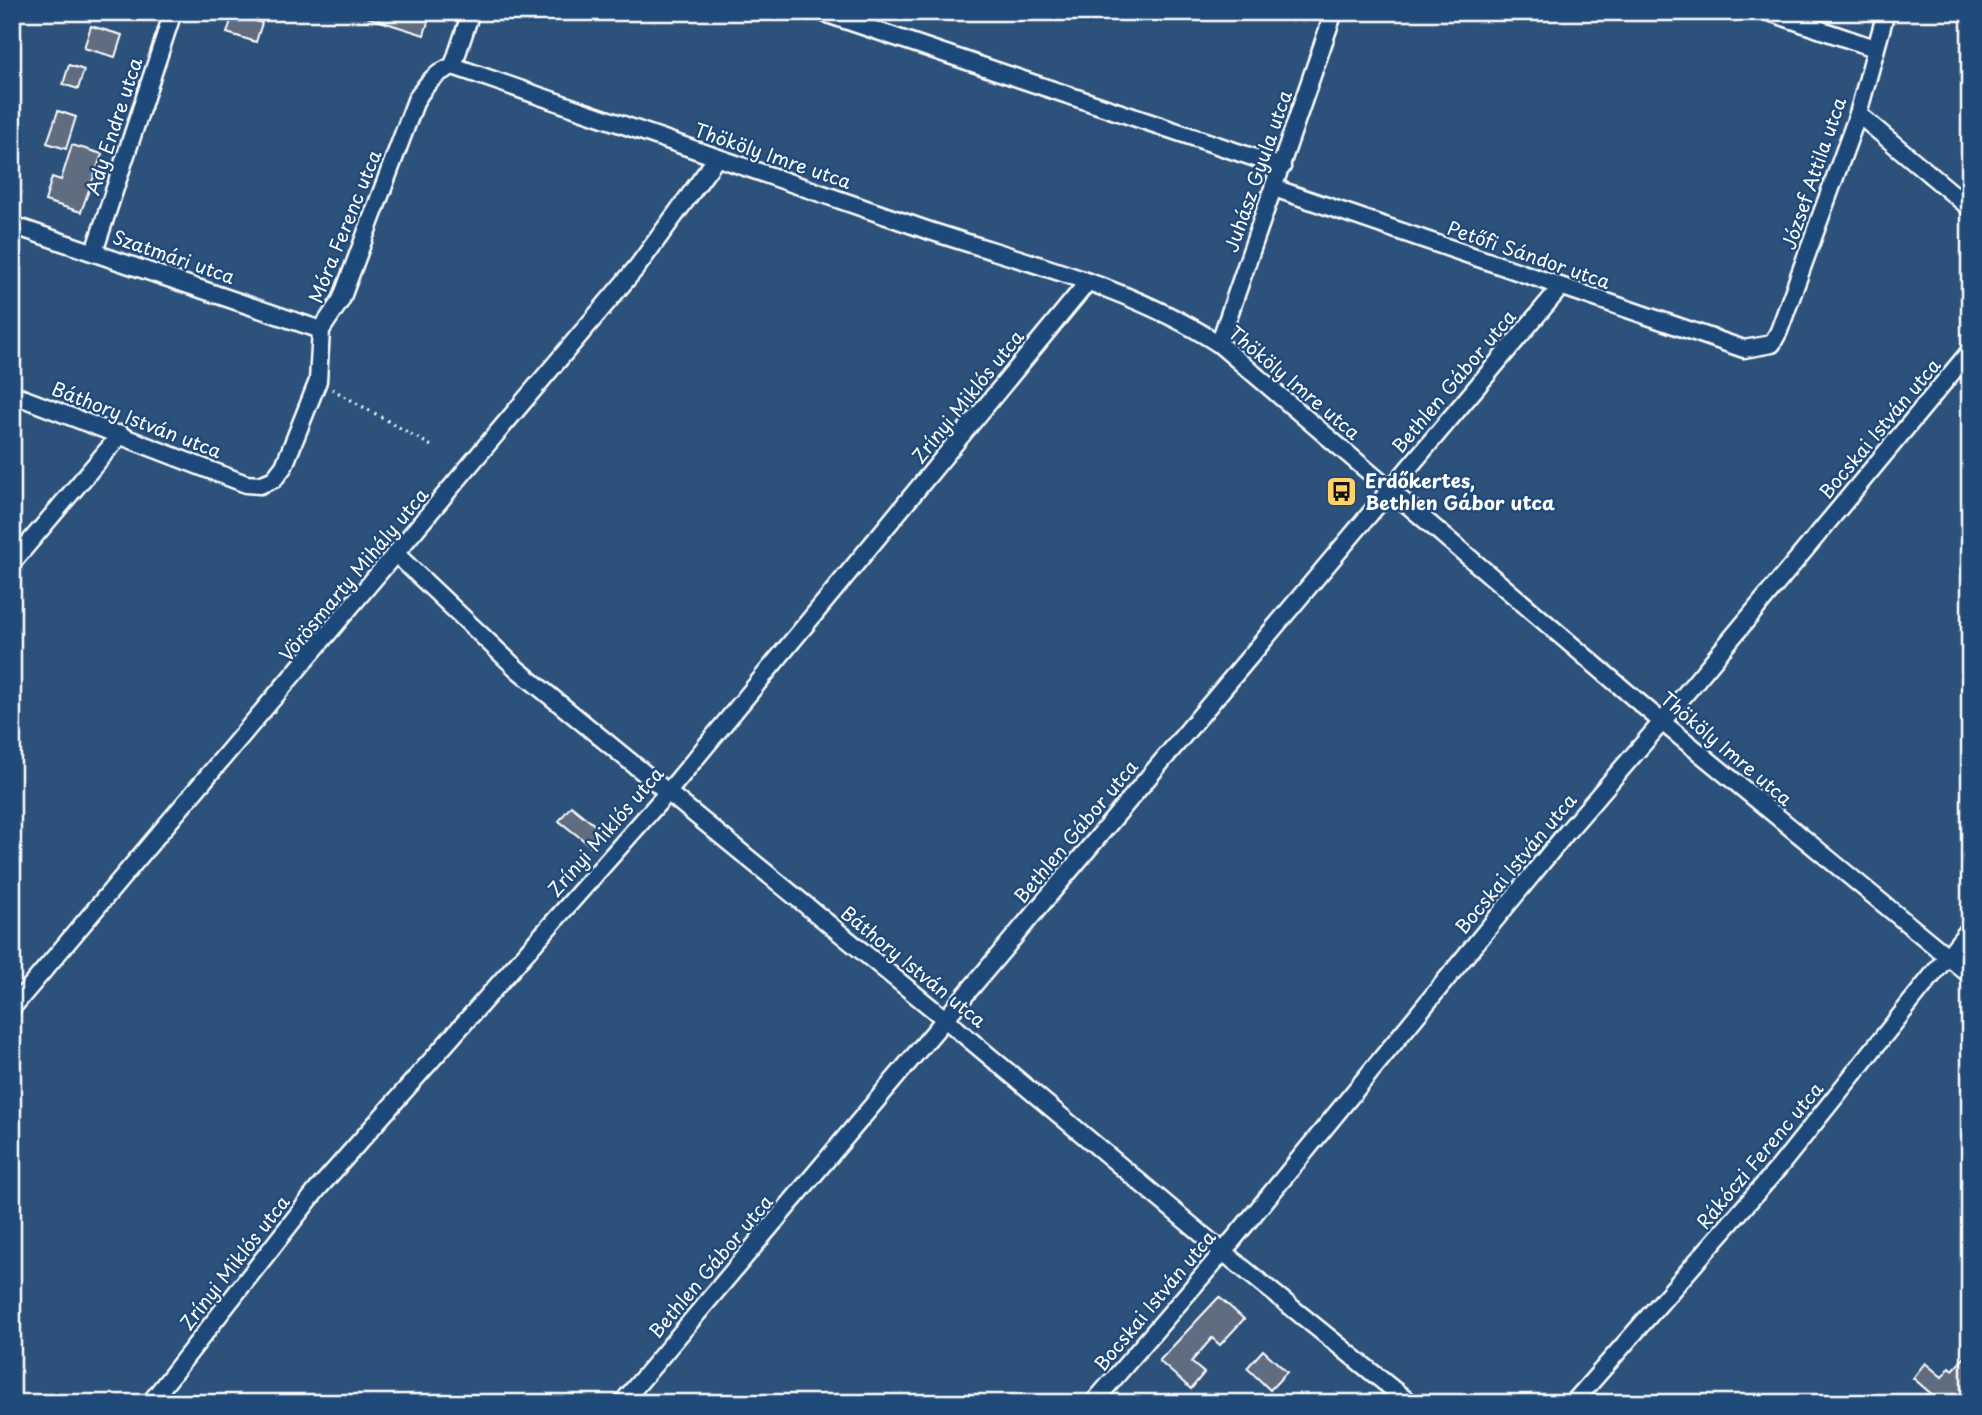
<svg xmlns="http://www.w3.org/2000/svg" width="1982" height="1415" font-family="'Playpen Sans',sans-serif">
  <rect width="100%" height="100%" fill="#2c517b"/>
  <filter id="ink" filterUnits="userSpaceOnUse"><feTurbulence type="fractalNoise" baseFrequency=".0143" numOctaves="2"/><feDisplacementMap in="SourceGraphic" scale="14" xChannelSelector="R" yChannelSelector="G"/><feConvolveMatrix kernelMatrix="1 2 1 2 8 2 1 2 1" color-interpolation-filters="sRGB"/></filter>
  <g filter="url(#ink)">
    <g fill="#606d80" stroke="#fff" stroke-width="2">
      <path d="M364,12h67l-7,23 -60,-19z"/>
      <path d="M233,14l29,9 -6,19 -29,-9z"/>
      <path d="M91,26l31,9 -7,22 -31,-9z"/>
      <path d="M69,65l15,5 -6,19 -15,-5z"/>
      <path d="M58,111l18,6 -10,32 -19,-6z"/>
      <path d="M72,145l30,9 -21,58 -36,-11 7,-24 9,3z"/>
      <path d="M571,806l31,25 -11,15 -32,-25z"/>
      <path d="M1219,1297l25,22 -24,26 -8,-7 -21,24 13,11 -13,16 -32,-28z"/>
      <path d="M1263,1350l24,22 -17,18 -23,-22z"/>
      <path d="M1970,1351v52h-28l-29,-25 12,-15 17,14 8,-10 3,3z"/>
    </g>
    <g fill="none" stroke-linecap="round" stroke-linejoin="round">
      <defs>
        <g id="minor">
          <path d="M821,12l461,155"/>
          <path d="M1769,12l105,36"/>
          <path d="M453,66c157,55 314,110 471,163 99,33 208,58 295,115l443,378 308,253"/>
          <path d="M453,66l18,-54"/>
          <path d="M1858,114l112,94"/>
          <path d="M1274,188l470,161 28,-5 7,-13 79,-217 28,-102"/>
          <path d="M12,225l309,105"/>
          <path d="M94,252l79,-240"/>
          <path d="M1219,344l115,-332"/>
          <path d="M12,394l234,90 14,1 14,-6 10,-13 34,-85 3,-51 20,-30 75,-200c10,-16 19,-27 37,-34"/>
          <path d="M397,555l120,114 428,350 278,233 187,151"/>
          <path d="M12,563l109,-129"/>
          <path d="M12,1008l625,-741 79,-108"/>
          <path d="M150,1403l167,-213 351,-398 419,-509"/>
          <path d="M622,1403l938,-1115"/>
          <path d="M1093,1403l130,-151 344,-420 95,-110 308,-371"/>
          <path d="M1573,1403l207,-237 190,-238"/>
        </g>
      </defs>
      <use href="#minor" stroke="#fff" stroke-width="21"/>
      <path stroke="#fff" stroke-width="3.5" stroke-dasharray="2 5" stroke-linecap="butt" d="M332,389l103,59"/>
      <use href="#minor" stroke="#1f4a7a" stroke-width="16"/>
    </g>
  </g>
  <defs>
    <symbol id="bus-square" viewBox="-11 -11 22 22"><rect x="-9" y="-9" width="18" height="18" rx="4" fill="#ffd166" stroke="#1f4a7a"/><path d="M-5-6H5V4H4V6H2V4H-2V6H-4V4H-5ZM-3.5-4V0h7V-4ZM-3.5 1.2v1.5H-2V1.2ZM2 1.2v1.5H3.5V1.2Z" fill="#111"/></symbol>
  </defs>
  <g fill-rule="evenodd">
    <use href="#bus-square" x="1324" y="474" width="35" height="35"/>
  </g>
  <g text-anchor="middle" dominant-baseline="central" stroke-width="5" stroke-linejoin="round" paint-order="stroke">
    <g font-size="19" fill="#fff" stroke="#1f4a7a">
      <text transform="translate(113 126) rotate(-72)">Ady Endre utca</text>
      <text transform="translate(773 155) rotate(19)">Thököly Imre utca</text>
      <text transform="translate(1257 171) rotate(-71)">Juhász Gyula utca</text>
      <text transform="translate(1813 173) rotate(-71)">József Attila utca</text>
      <text transform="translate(344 226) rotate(-68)">Móra Ferenc utca</text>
      <text transform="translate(1529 254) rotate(19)">Petőfi Sándor utca</text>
      <text transform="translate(174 256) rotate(19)">Szatmári utca</text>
      <text transform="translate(1453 381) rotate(-50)">Bethlen Gábor utca</text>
      <text transform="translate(1295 382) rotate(40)">Thököly Imre utca</text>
      <text transform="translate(967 396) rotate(-51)">Zrínyi Miklós utca</text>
      <text transform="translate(137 419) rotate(21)">Báthory István utca</text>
      <text transform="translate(1879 428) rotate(-50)">Bocskai István utca</text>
      <text transform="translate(353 574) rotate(-50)">Vörösmarty Mihály utca</text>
      <text transform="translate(1727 748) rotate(40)">Thököly Imre utca</text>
      <text transform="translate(605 831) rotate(-49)">Zrínyi Miklós utca</text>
      <text transform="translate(1075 831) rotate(-50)">Bethlen Gábor utca</text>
      <text transform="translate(1515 863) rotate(-50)">Bocskai István utca</text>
      <text transform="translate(914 966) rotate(39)">Báthory István utca</text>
      <text transform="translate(1759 1155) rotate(-50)">Rákóczi Ferenc utca</text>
      <text transform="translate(234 1262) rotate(-52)">Zrínyi Miklós utca</text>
      <text transform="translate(710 1266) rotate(-50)">Bethlen Gábor utca</text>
      <text transform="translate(1154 1300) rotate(-50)">Bocskai István utca</text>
    </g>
    <g font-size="19" font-weight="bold" fill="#fff" stroke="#1f4a7a" text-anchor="start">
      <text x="1365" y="480">Erdőkertes,<tspan x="1365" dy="22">Bethlen Gábor utca</tspan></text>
    </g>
  </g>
  <rect width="1982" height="1415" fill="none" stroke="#1f4a7a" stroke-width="42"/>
  <rect x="21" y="21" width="1940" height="1373" fill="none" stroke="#fff" stroke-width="2.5" filter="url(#ink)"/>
</svg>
